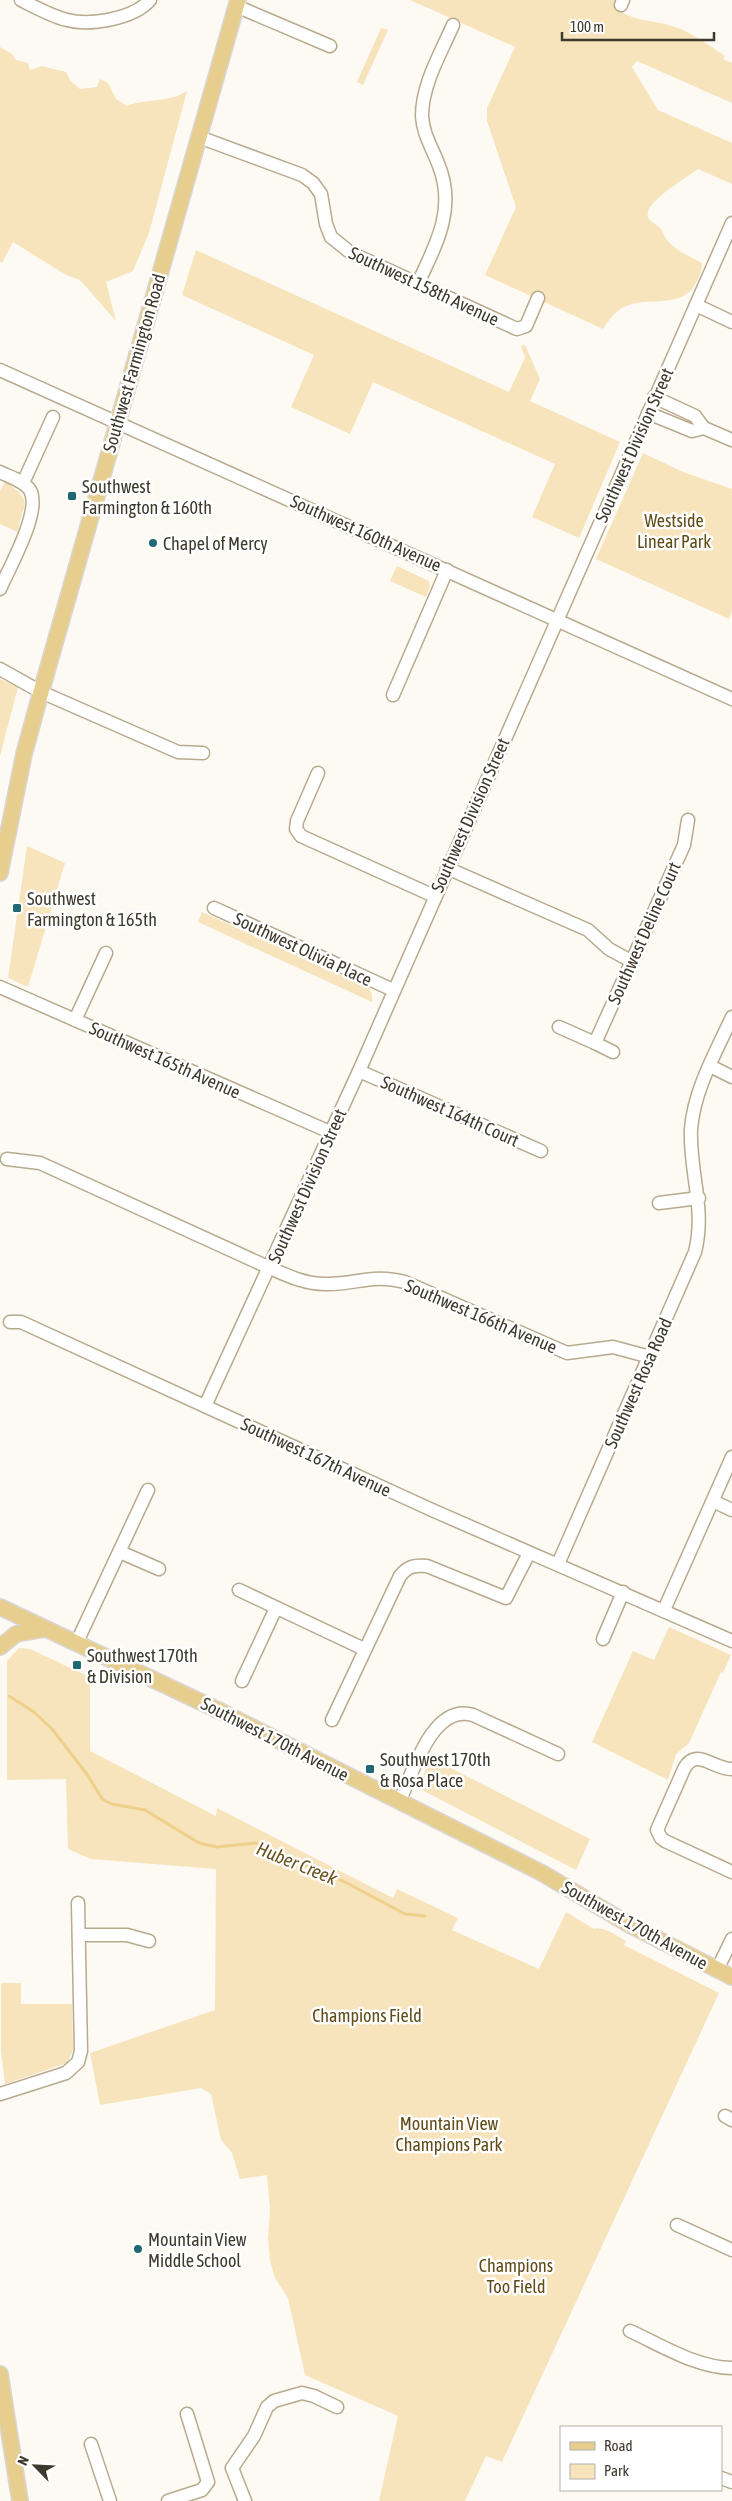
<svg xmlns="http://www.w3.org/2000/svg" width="732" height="2501" font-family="'Asap Condensed',sans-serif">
  <rect width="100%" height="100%" fill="#fdfaf4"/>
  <g fill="#f7e4bc">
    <path d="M410,0h209l1,11c16,10 30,9 48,14 21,5 39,19 57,31l-2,3 9,4v40l-95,-42 -5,6 26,43 74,33v41l-34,-15c-11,9 -55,33 -50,48 2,5 7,6 11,10 4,3 5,9 8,13 9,11 22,16 35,23 0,7 -2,12 -5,18 -13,30 -49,14 -73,26 -10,5 -15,13 -21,22l-118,-54 31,-68 -29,-86v-13l28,-61z"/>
    <path d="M381,28l7,2 -25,55 -6,-3z"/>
    <path d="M0,47l12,7 4,6 12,3 2,7 12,-4 24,6 4,8 10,9 17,-2 3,-8 8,4 8,16 11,7c19,-8 42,-3 60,-15l-38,142 -16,38 -27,11 10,39 -36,-41 -14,-5 -53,-33 -11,21 -2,-1z"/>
    <path d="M196,250l313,142 16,-34 -4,-12 4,-1 15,34 -10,22 90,41 -41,96 -47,-21 23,-53 -182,-82 -23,52 -59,-27 23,-52 -132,-60z"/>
    <path d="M643,453l40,19 49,17v122l-3,8 -133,-60z"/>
    <path d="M5,481c31,24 17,19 13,51l-18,-8v-33z"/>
    <path d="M397,566l32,15 1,5 -4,11 -36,-16z"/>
    <path d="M0,679l18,8 -18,69z"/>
    <path d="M27,846l38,17 -37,124 -20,-9z"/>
    <path d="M202,912l167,76 3,6v8l-174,-80z"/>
    <path d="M669,1627l62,28 -8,18 -2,-1 -32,71 -13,11 -8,26 -76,-38 41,-91 21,9z"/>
    <path d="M19,1648l11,1 60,28v74l126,65 1,-8 176,90 4,-9 61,29 -6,12 87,39 27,-57 28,17c9,-4 23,7 32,12l-2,4 95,48 -217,469 -16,-6 -21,45h-86l19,-85 -93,-41 -17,-77 -13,-20 -5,-18 -2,-21 2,-30 -3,-34 -27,4 -8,-26 -11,-13 -10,-46 -10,-6 -101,17 -10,-52 125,-43 1,-141 -125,-10 -23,-10 -2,-70 -59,1v-119z"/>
    <path d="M431,1758l159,81 -14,31 -158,-82z"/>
    <path d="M1,1983h20v21h51l1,46 -6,13 -62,21 -4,-33z"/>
  </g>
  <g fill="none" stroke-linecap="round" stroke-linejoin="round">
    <path stroke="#eed08b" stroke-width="3" d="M9,1696l25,16 18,17 34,44 17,27 9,4 33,6 54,33 18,4 39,-4 89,39 60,32 20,2"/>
    <defs>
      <g id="minor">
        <path d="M21,0c14,7 30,16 46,20 22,6 67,-1 83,-20"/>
        <path d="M621,5l2,-5"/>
        <path d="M236,6l94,40"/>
        <path d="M199,137l103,38 11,8 8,11 5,30 5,13 20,16 166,76 9,-3 12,-28"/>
        <path d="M418,283c18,-38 38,-74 21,-117 -6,-17 -16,-31 -17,-50 0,-32 19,-63 31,-91"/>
        <path d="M696,305l36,17"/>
        <path d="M0,370l732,329"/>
        <path d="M648,413l44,18 12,-3 -9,-12 -41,-19"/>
        <path d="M704,428l28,12"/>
        <path d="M0,472c10,5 24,9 30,18 12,21 -21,78 -30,99"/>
        <path d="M23,483l30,-66"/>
        <path d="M0,669l41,23 137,60 25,1"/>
        <path d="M393,695l54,-125"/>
        <path d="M318,773l-21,48 -1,8 5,7 133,60"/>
        <path d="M447,868l141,62 21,19 22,12"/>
        <path d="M214,908l179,82"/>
        <path d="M0,987l330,145"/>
        <path d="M75,1020l31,-67"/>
        <path d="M559,1027l36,16 89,-198 4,-25"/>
        <path d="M595,1043l18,9"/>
        <path d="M710,1066l22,11"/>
        <path d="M359,1071l182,80"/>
        <path d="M7,1159l33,4 230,105c18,8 35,16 55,16 31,1 46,-11 80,-2l162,71 46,-6 37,10"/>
        <path d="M659,1203l40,-5"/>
        <path d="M10,1322h11l411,188 300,131"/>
        <path d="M205,1406l154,-335 373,-848"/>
        <path d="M713,1501l19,9"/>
        <path d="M120,1552l39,17"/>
        <path d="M558,1564l137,-312c11,-44 -6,-80 -4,-123 3,-39 25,-77 41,-112"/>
        <path d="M239,1590l125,59"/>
        <path d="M664,1610l68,-153"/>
        <path d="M603,1639l20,-47"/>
        <path d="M76,1644l72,-154"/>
        <path d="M242,1681l34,-73"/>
        <path d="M332,1720l68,-144c8,-10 14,-11 27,-10l79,32 23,-45"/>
        <path d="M732,1769c-18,1 -36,-23 -48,0l-27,61 4,8 4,3 67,31"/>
        <path d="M399,1802c14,-29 33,-99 74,-87l85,39"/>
        <path d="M79,1935h48l22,6"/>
        <path d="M717,1970l15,-31"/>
        <path d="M0,2094l66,-21 12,-11 3,-11 -3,-148"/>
        <path d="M725,2116l7,4"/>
        <path d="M677,2225l55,25"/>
        <path d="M630,2331c31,14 67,37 102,37"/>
        <path d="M91,2444l19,57"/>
        <path d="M721,2478l11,4"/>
        <path d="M168,2501l34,-11 6,-8 -21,-68"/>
        <path d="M245,2501l-13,-33 22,-32 13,-29 7,-6 28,-8 12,3 23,11"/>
      </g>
      <g id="major">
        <path d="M0,873l24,-119 17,-62 197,-692"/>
        <path d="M0,1607l224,106 318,160 88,52 102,52"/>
        <path d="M0,1647l16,-13 29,-5"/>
        <path d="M0,2374l20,127"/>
      </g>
    </defs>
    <use href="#minor" stroke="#b7aa8d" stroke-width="15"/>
    <use href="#major" stroke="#d8d7d5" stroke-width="18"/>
    <use href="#minor" stroke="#fff" stroke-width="12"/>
    <use href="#major" stroke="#e8ce8e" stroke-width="15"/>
  </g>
  <g fill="#1f6874" stroke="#fff" stroke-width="2">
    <rect x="67" y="491" width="10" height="10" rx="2.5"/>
    <circle cx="153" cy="543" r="5"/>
    <rect x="12" y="903" width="10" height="10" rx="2.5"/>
    <rect x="72" y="1660" width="10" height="10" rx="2.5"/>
    <rect x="365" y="1764" width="10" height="10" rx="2.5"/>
    <circle cx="138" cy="2249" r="5"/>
  </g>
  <g text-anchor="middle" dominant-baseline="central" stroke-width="5" stroke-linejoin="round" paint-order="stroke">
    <g font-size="18" fill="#3e392d" stroke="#fff">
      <text transform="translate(424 286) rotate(25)">Southwest 158th Avenue</text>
      <text transform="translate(134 363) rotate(-74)">Southwest Farmington Road</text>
      <text transform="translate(634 445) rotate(-66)">Southwest Division Street</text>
      <text transform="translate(366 533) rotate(24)">Southwest 160th Avenue</text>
      <text transform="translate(470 815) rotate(-66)">Southwest Division Street</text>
      <text transform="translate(644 933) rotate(-66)">Southwest Deline Court</text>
      <text transform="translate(303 949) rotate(25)">Southwest Olivia Place</text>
      <text transform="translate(165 1060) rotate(24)">Southwest 165th Avenue</text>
      <text transform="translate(450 1111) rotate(24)">Southwest 164th Court</text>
      <text transform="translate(307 1186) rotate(-66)">Southwest Division Street</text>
      <text transform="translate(481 1316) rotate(23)">Southwest 166th Avenue</text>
      <text transform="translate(638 1383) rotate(-66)">Southwest Rosa Road</text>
      <text transform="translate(316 1457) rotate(25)">Southwest 167th Avenue</text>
      <text transform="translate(275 1739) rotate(27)">Southwest 170th Avenue</text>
      <text transform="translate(635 1925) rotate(29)">Southwest 170th Avenue</text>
    </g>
    <g font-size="18" fill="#3e392d" stroke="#fff" text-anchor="start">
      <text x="82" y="486">Southwest<tspan x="82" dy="21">Farmington &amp; 160th</tspan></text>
      <text x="163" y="543">Chapel of Mercy</text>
      <text x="27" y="898">Southwest<tspan x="27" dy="21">Farmington &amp; 165th</tspan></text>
      <text x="87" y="1655">Southwest 170th<tspan x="87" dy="21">&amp; Division</tspan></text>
      <text x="380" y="1759">Southwest 170th<tspan x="380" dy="21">&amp; Rosa Place</tspan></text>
      <text x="148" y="2239">Mountain View<tspan x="148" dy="21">Middle School</tspan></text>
    </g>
    <g font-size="18" fill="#614c18" stroke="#fff">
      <text x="674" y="520">Westside<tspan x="674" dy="21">Linear Park</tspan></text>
      <text x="367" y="2015">Champions Field</text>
      <text x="449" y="2123">Mountain View<tspan x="449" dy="21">Champions Park</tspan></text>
      <text x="516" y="2265">Champions<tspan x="516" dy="21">Too Field</tspan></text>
    </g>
    <g font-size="19" font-style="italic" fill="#685320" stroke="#fff">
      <text transform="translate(297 1863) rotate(22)">Huber Creek</text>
    </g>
  </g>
  <rect x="560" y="2426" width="162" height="65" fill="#ffffff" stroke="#b2b0ab"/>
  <rect x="570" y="2442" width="25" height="8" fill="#e8ce8e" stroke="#b2b0ab"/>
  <text x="604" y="2451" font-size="15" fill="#3e392d">Road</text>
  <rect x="570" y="2464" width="25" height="15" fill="#f7e4bc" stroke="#b2b0ab"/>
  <text x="604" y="2476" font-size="15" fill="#3e392d">Park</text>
  <g transform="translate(35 2466) rotate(294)" stroke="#ffffff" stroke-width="4" paint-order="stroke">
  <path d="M0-4L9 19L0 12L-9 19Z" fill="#3e392d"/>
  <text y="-8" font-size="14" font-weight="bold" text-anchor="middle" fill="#3e392d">N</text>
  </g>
  <path d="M562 32v8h152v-8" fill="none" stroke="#3e392d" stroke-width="2.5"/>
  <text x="570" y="32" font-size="15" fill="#3e392d" stroke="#ffffff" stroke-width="4" paint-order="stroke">100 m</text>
</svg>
